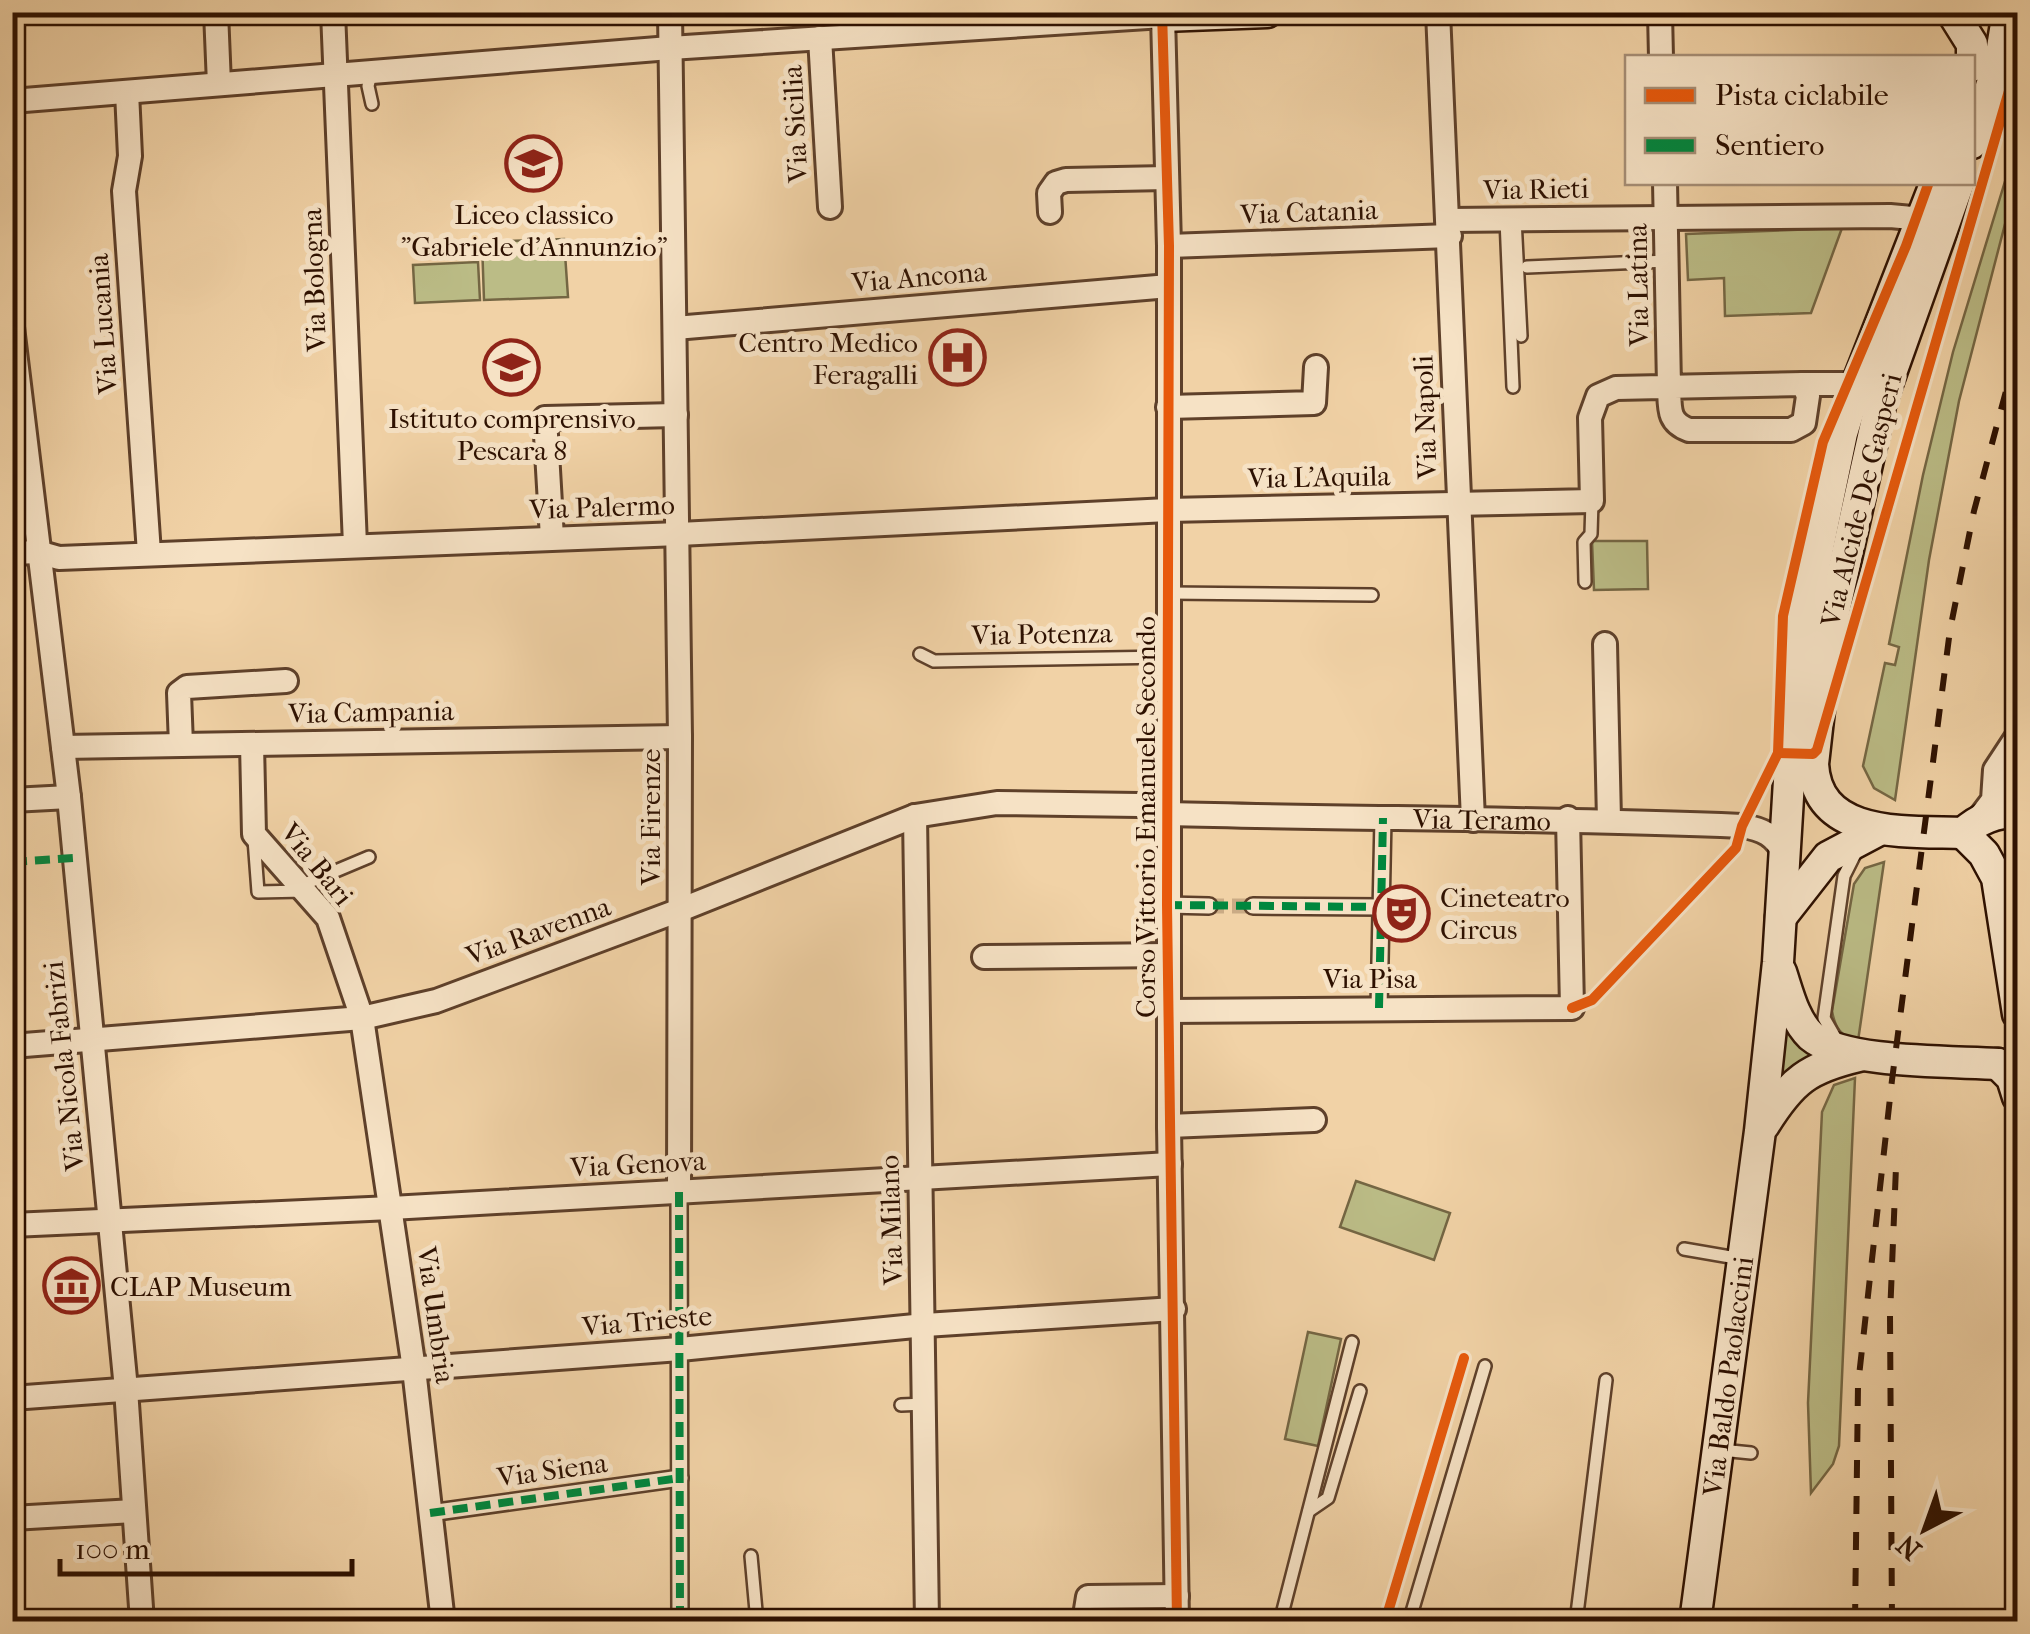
<svg xmlns="http://www.w3.org/2000/svg" width="2030" height="1634" font-family="'IM FELL French Canon',serif">
  <rect width="100%" height="100%" fill="#f1d2a6"/>
  <filter id="stains"><feTurbulence type="fractalNoise" baseFrequency=".002" numOctaves="4"/><feColorMatrix values="0 0 0 0 .2 0 0 0 0 .09 0 0 0 0 .02 0 0 0 .5 -.17"/></filter>
  <radialGradient id="worn" r=".72"><stop offset=".6" stop-color="#630" stop-opacity="0"/><stop offset="1" stop-color="#630" stop-opacity=".3"/></radialGradient>
  <g fill="#bbbc86" stroke="#746643" stroke-width="2.5">
    <path d="M2017,142v36l-58,223 -30,159 -34,240 -21,-12 -11,-22 22,-103 10,2 4,-18 -10,-3 34,-169 30,-123z"/>
    <path d="M1842,228l-31,85 -86,3 -1,-38 -36,2 -2,-46z"/>
    <path d="M564,239l4,58 -84,3 -2,-58z"/>
    <path d="M478,262l2,38 -65,3 -2,-38z"/>
    <path d="M1592,541h55l1,48 -54,1z"/>
    <path d="M1884,862l-26,179c-17,-4 -23,-13 -26,-30l22,-127 11,-16z"/>
    <path d="M1780,1007l6,23 28,26 -48,55z"/>
    <path d="M1855,1078l-16,368 -6,18 -22,29 -3,-90 14,-291 12,-27z"/>
    <path d="M1356,1181l94,32 -16,47 -94,-33z"/>
    <path d="M1308,1332l33,7 -23,107 -33,-7z"/>
  </g>
  <g fill="none" stroke-linecap="round" stroke-linejoin="round">
    <path stroke="#caab85" stroke-width="15" stroke-dasharray="15 8" stroke-linecap="butt" d="M1209,906h44"/>
    <defs>
      <g id="service">
        <path d="M371,74l-3,12 4,18"/>
        <path d="M1506,219l7,168"/>
        <path d="M1515,219l6,117"/>
        <path d="M1527,267l140,-6"/>
        <path d="M1585,582l-1,-40 7,-8 1,-33"/>
        <path d="M1168,593l204,2"/>
        <path d="M920,654l14,7 234,-4"/>
        <path d="M254,839l4,53 46,-1"/>
        <path d="M300,886l69,-29"/>
        <path d="M1836,1039l-12,-21 20,-142 13,-26"/>
        <path d="M1684,1249l58,10"/>
        <path d="M901,1405l24,-1"/>
        <path d="M1721,1450l30,3"/>
        <path d="M1309,1511l19,-13 32,-107"/>
        <path d="M751,1556l6,66"/>
        <path d="M1280,1622l72,-280"/>
        <path d="M1409,1622l76,-256"/>
        <path d="M1576,1622l30,-242"/>
      </g>
      <g id="pedestrian">
        <path d="M1167,905l42,1"/>
        <path d="M1253,906l130,1"/>
        <path d="M1379,1008l4,-190"/>
        <path d="M679,1192l1,430"/>
        <path d="M430,1513l250,-35"/>
      </g>
      <g id="minor">
        <path d="M216,12l3,72"/>
        <path d="M333,12l22,533"/>
        <path d="M670,12l10,725 -1,455"/>
        <path d="M1438,12l35,808"/>
        <path d="M1660,12l1,46"/>
        <path d="M820,38l10,169"/>
        <path d="M127,92l3,64 -6,35 25,362"/>
        <path d="M12,101l658,-53 493,-32 6,230v880l8,496"/>
        <path d="M1050,212l-1,-19 7,-10 10,-3 101,-2"/>
        <path d="M1449,220l441,-4 33,3"/>
        <path d="M1169,246l281,-10"/>
        <path d="M12,327l57,470 57,592 16,233"/>
        <path d="M675,328l494,-42"/>
        <path d="M1803,384h54"/>
        <path d="M1168,407l146,-4 2,-36"/>
        <path d="M552,538l-7,-120 131,-3"/>
        <path d="M12,553l26,-1 21,6 620,-24 489,-24 424,-9 -2,-83 8,-22 18,-8 187,-4 5,12 -4,27 -13,7h-102c-22,-8 -19,-22 -20,-44l-4,-204"/>
        <path d="M1605,644l4,176"/>
        <path d="M2015,742l3,42"/>
        <path d="M252,744l2,90 74,84 34,100 52,351 29,253"/>
        <path d="M181,745l-2,-52 8,-6 99,-6"/>
        <path d="M63,747l617,-10"/>
        <path d="M12,800l57,-3"/>
        <path d="M915,816l12,806"/>
        <path d="M1977,821l16,-21 2,-30 23,-35"/>
        <path d="M984,957l183,-2"/>
        <path d="M1168,1011l404,-3 -4,-190"/>
        <path id="s1" d="M12,1046l350,-28 74,-17 244,-91 235,-94 82,-13 142,2 28,9c192,5 383,4 575,12 21,3 33,9 43,29"/>
        <path d="M1169,1126l145,-6"/>
        <path d="M12,1225l379,-17 779,-44"/>
        <path d="M12,1398l668,-49 245,-24 249,-16"/>
        <path d="M12,1518l122,-7"/>
        <path d="M1084,1622l4,-25 89,-1"/>
      </g>
      <g id="secondary">
        <path d="M1162,12l1,4 104,-4"/>
        <path d="M1952,12l20,32v22"/>
        <path d="M1972,143l28,-83 8,-48"/>
        <path d="M1959,182l-78,219 -55,247 -13,116c4,76 96,67 150,69"/>
        <path d="M1963,833l21,21 13,24 21,136"/>
        <path d="M1963,833c16,-14 32,-21 55,-21"/>
        <path d="M1781,917l47,-60 51,-27"/>
        <path d="M1781,972c7,21 13,48 30,64 33,28 142,25 187,28"/>
        <path d="M1998,1064l14,14 6,19"/>
        <path d="M1764,1125c28,-45 44,-57 95,-69"/>
        <path id="s2" d="M1695,1622l65,-491 18,-169 19,-313 45,-216 15,-49 79,-202"/>
      </g>
    </defs>
    <use href="#service" stroke="#5e402a" stroke-width="16"/>
    <use href="#pedestrian" stroke="#5e402a" stroke-width="20"/>
    <use href="#minor" stroke="#5e402a" stroke-width="28"/>
    <use href="#secondary" stroke="#2d1000" stroke-width="35"/>
    <use href="#service" stroke="#f6e2c5" stroke-width="11"/>
    <use href="#pedestrian" stroke="#f6e2c5" stroke-width="15"/>
    <use href="#minor" stroke="#f6e2c5" stroke-width="22"/>
    <use href="#secondary" stroke="#f6e2c5" stroke-width="30"/>
    <g stroke="#2d1000" stroke-width="6" stroke-dasharray="18 18" stroke-linecap="butt">
      <path d="M1855,1622l3,-237 34,-305 58,-450 24,-119 44,-165"/>
      <path d="M1892,1622l-2,-306 6,-149"/>
    </g>
    <g stroke="#00873e" stroke-width="8" stroke-dasharray="15 8" stroke-linecap="butt">
      <path d="M12,862l62,-4"/>
      <path d="M1167,905l216,2"/>
      <path d="M1379,1008l4,-190"/>
      <path d="M679,1192l1,430"/>
      <path d="M430,1513l250,-35"/>
    </g>
    <defs>
      <g id="cycleway">
        <path d="M1162,12l7,234 -2,659 10,717"/>
        <path d="M1778,753l35,1 4,-4 201,-690"/>
        <path d="M1572,1008l20,-8 144,-152 6,-22 36,-73 5,-137 40,-174 83,-196 23,-64"/>
        <path d="M1385,1622l79,-264"/>
      </g>
    </defs>
    <use href="#cycleway" stroke="#f6e2c5" stroke-width="16"/>
    <use href="#cycleway" stroke="#e8590c" stroke-width="10"/>
  </g>
  <defs>
    <symbol id="school-ring" viewBox="-11 -11 22 22"><circle r="9.5" fill="#f6e2c5" stroke="#8f2418" stroke-width="1.5"/><path d="M0-5L7-2L0 1L-7-2ZM-4 1L0 2.5L4 1V4Q0 6-4 4Z" fill="#8f2418"/></symbol>
    <symbol id="hospital-ring" viewBox="-11 -11 22 22"><circle r="9.5" fill="#f6e2c5" stroke="#8f2418" stroke-width="1.5"/><path d="M-5-5h3v3.5h4V-5h3V5h-3V1.5h-4V5h-3Z" fill="#8f2418"/></symbol>
    <symbol id="theatre-ring" viewBox="-11 -11 22 22"><circle r="9.5" fill="#f6e2c5" stroke="#8f2418" stroke-width="1.5"/><path d="M-5-5.5Q0-4 5-5.5V0Q5 5 0 6Q-5 5-5 0ZM-3.3-2.5H-1v1.5H-3.3ZM1-2.5H3.3v1.5H1ZM-2.8 1Q0 5.5 2.8 1Z" fill="#8f2418"/></symbol>
    <symbol id="museum-ring" viewBox="-11 -11 22 22"><circle r="9.5" fill="#f6e2c5" stroke="#8f2418" stroke-width="1.5"/><path d="M0-6L6-3V-2H-6V-3ZM-5-1h2V3h-2ZM-1-1h2V3h-2ZM3-1h2V3H3ZM-6 4H6V6H-6Z" fill="#8f2418"/></symbol>
  </defs>
  <g fill-rule="evenodd">
    <use href="#school-ring" x="502" y="132" width="63" height="63"/>
    <use href="#hospital-ring" x="926" y="326" width="63" height="63"/>
    <use href="#school-ring" x="480" y="336" width="63" height="63"/>
    <use href="#theatre-ring" x="1370" y="882" width="63" height="63"/>
    <use href="#museum-ring" x="40" y="1254" width="63" height="63"/>
  </g>
  <g text-anchor="middle" dominant-baseline="central" stroke-width="10" stroke-linejoin="round" paint-order="stroke">
    <g font-size="28" fill="#2d1000" stroke="#f6e2c5">
      <text transform="translate(795 124) rotate(-93)">Via Sicilia</text>
      <text transform="translate(1536 189) rotate(-1)">Via Rieti</text>
      <text transform="translate(1309 212) rotate(-2)">Via Catania</text>
      <text transform="translate(919 277) rotate(-5)">Via Ancona</text>
      <text transform="translate(314 280) rotate(-92)">Via Bologna</text>
      <text transform="translate(1638 285) rotate(-91)">Via Latina</text>
      <text transform="translate(103 324) rotate(-94)">Via Lucania</text>
      <text transform="translate(1425 417) rotate(-92)">Via Napoli</text>
      <text transform="translate(1319 477) rotate(-1)">Via L'Aquila</text>
      <text transform="translate(1861 500) rotate(-76)">Via Alcide De Gasperi</text>
      <text transform="translate(602 507) rotate(-2)">Via Palermo</text>
      <text transform="translate(1042 634) rotate(-1)">Via Potenza</text>
      <text transform="translate(371 712) rotate(-1)">Via Campania</text>
      <text transform="translate(650 817) rotate(-90)">Via Firenze</text>
      <text transform="translate(1145 817) rotate(-90)">Corso Vittorio Emanuele Secondo</text>
      <text stroke="none"><textPath href="#s1" startOffset="1510">Via Teramo</textPath></text>
      <text transform="translate(317 864) rotate(51)">Via Bari</text>
      <text transform="translate(538 931) rotate(-20)">Via Ravenna</text>
      <text x="1370" y="978">Via Pisa</text>
      <text transform="translate(64 1066) rotate(-96)">Via Nicola Fabrizi</text>
      <text transform="translate(638 1164) rotate(-3)">Via Genova</text>
      <text transform="translate(891 1220) rotate(-92)">Via Milano</text>
      <text transform="translate(436 1315) rotate(82)">Via Umbria</text>
      <text transform="translate(647 1321) rotate(-5)">Via Trieste</text>
      <text stroke="none"><textPath href="#s2" startOffset="248">Via Baldo Paolaccini</textPath></text>
      <text transform="translate(552 1470) rotate(-8)">Via Siena</text>
    </g>
    <g font-size="28" fill="#2d1000" stroke="#f6e2c5">
      <text x="534" y="214">Liceo classico<tspan x="534" dy="32">"Gabriele d'Annunzio"</tspan></text>
      <text x="918" y="342" text-anchor="end">Centro Medico<tspan x="918" dy="32">Feragalli</tspan></text>
      <text x="512" y="418">Istituto comprensivo<tspan x="512" dy="32">Pescara 8</tspan></text>
      <text x="1440" y="897" text-anchor="start">Cineteatro<tspan x="1440" dy="32">Circus</tspan></text>
      <text x="110" y="1286" text-anchor="start">CLAP Museum</text>
    </g>
  </g>
  <rect width="2030" height="1634" fill="none" stroke="#f1d2a6" stroke-width="50"/>
  <rect x="15" y="15" width="2000" height="1604" fill="none" stroke="#2d1000" stroke-width="5"/>
  <rect x="25" y="25" width="1980" height="1584" fill="none" stroke="#2d1000" stroke-width="2.5"/>
  <rect x="1625" y="55" width="350" height="130" fill="#f6e2c5" stroke="#a68e76" stroke-width="2.5"/>
  <rect x="1645" y="88" width="50" height="15" fill="#e8590c" stroke="#a68e76" stroke-width="2.5"/>
  <text x="1715" y="105" font-size="30" fill="#2d1000">Pista ciclabile</text>
  <rect x="1645" y="138" width="50" height="15" fill="#00873e" stroke="#a68e76" stroke-width="2.5"/>
  <text x="1715" y="155" font-size="30" fill="#2d1000">Sentiero</text>
  <g transform="translate(1925 1529) rotate(221)" stroke="#f6e2c5" stroke-width="8" paint-order="stroke">
  <path d="M0-8L18 38L0 25L-18 38Z" fill="#2d1000"/>
  <text y="-15" font-size="28" font-weight="bold" text-anchor="middle" fill="#2d1000">N</text>
  </g>
  <path d="M60 1559v15h292v-15" fill="none" stroke="#2d1000" stroke-width="5"/>
  <text x="75" y="1559" font-size="30" fill="#2d1000" stroke="#f6e2c5" stroke-width="8" paint-order="stroke">100 m</text>
  <rect width="100%" height="100%" filter="url(#stains)"/>
  <rect width="100%" height="100%" fill="url(#worn)"/>
</svg>
